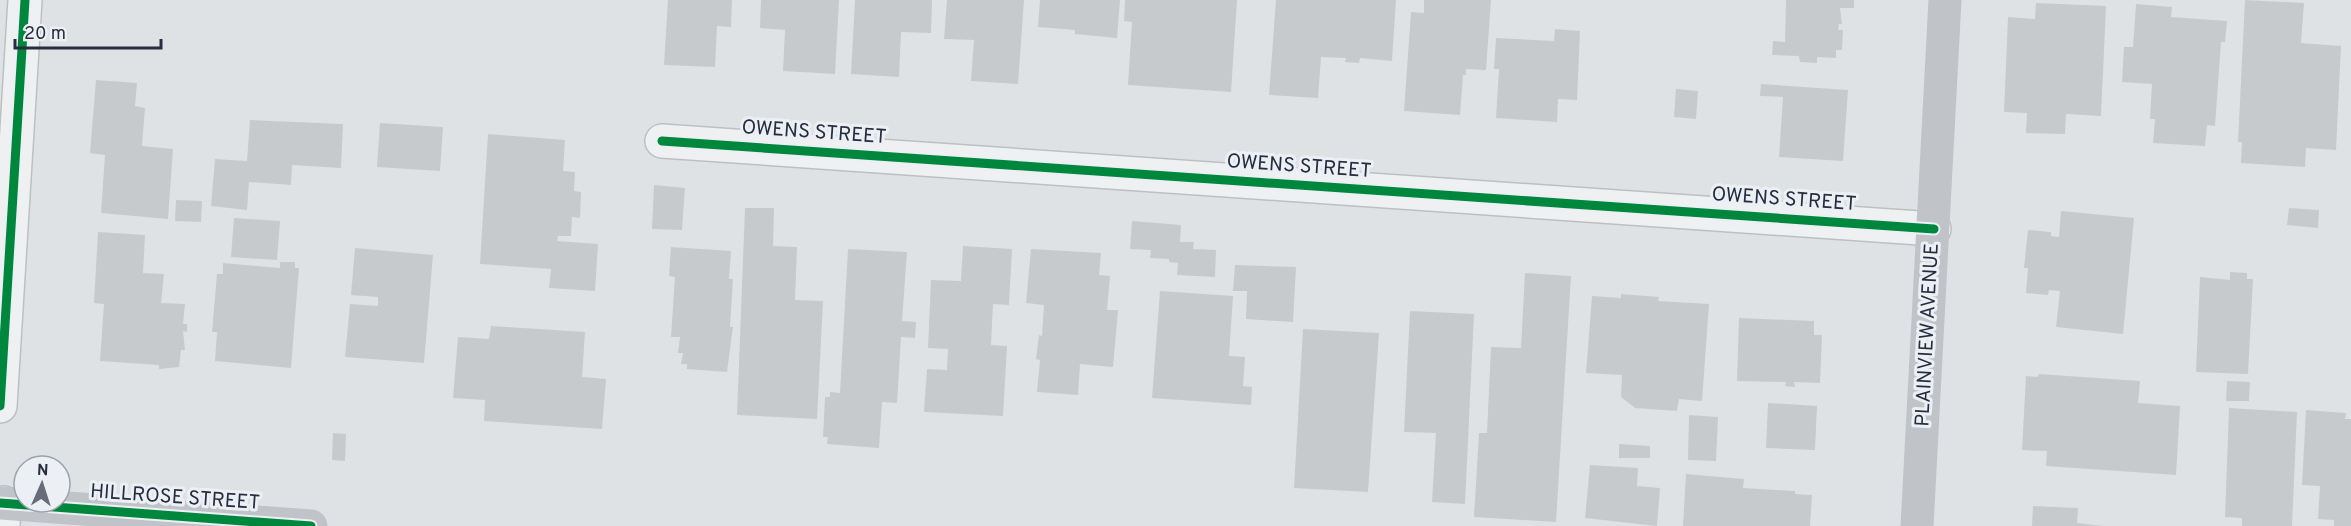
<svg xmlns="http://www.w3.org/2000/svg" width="2351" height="526" font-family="Overpass,sans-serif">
  <rect width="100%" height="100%" fill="#dfe2e5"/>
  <g fill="#c7cacd">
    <path d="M668,0h64l-1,27 -14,-1 -2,41 -51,-2z"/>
    <path d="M761,0h78l-4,74 -52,-3 2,-41 -25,-2z"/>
    <path d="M855,0h77l-1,33 -30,-1 -2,45 -48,-3z"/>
    <path d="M947,0h77l-6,84 -47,-3 3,-41 -30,-1z"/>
    <path d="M1040,0h80l-3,38 -42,-4v-4l-37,-3z"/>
    <path d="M1125,0h112l-6,92 -103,-7 4,-63 -8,-1z"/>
    <path d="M1276,0h120l-4,61 -32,-3 -1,5 -14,-1 1,-4 -25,-1 -3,41 -49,-3z"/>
    <path d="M1424,0h67l-5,70 -20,-1v6h-3l-3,40 -56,-4 7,-99 13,1z"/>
    <path d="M1786,0h68v8h-14l2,16h-3l-1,6h5l-1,20h-6v8l-19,-1v6l-17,-1 -1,-6 -27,-1 1,-14 12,1z"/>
    <path d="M2245,0l59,3 -3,40 40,3 -5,104 -30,-2 -1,19 -64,-4 1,-21h-4z"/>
    <path d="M2036,3l70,3 -5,110 -35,-2 -1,20 -39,-1 1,-20 -23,-1 4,-95 27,2z"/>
    <path d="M2136,4l36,3 -1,10 56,4 -2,21h-4l-6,84 -8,-1 -2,21 -52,-3 2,-24h-5l2,-35 -30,-2 2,-35h9z"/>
    <path d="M1555,29l25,2 -3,69 -19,-1 -1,23 -61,-4 3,-49h-5l2,-31 58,3z"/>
    <path d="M96,80l41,3 -2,23 10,2 -3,38 31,3 -5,70 -67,-6 4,-58 -15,-2z"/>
    <path d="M1761,84l87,6 -5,71 -64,-4 4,-60 -23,-1z"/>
    <path d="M1676,89l22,2 -2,28 -22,-2z"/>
    <path d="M250,120l93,4 -2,44 -49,-3 -1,20 -42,-3 -2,28 -36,-4 4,-47 32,2z"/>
    <path d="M380,123l63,4 -3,44 -63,-4z"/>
    <path d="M488,134l77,6 -2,31 12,1 -1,19 7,1 -1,26 -8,-1 -1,19h-13l-1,5 41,3 -3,47 -46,-3 2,-19 -71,-5z"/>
    <path d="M654,185l31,3 -3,42 -30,-1z"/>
    <path d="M176,200l26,1 -1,21 -26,-1z"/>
    <path d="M745,208h29l-1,38 24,1 -2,53 28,1 -6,118 -80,-4z"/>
    <path d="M2289,208l30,2 -1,18 -31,-3z"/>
    <path d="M2061,211l73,7 -11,116 -67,-7 4,-36 -11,-1 -1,5 -22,-2 2,-25h-4l4,-38 23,2v4l8,1z"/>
    <path d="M234,218l46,3 -3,39 -46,-3z"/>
    <path d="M1132,221l49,4 -1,17h14l-1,7 23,1 -1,27 -38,-2 1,-12 -9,-1v-3l-19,-1 1,-8 -21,-1z"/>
    <path d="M98,232l47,3 -2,38 21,1 -3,29 24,1 -2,20h4v8l-4,-1 2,19h-4l-2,17 -20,2v-4l-59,-4 4,-57 -10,-1z"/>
    <path d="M963,246l49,3 -3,56 -16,-1 -2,41 16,1 -4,70 -79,-4 3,-43 20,1 1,-21 -20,-1 3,-68 30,1z"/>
    <path d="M671,247l60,4 -2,28h4l-3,48h3l-6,45 -40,-3v-5h-6l2,-11h-5l2,-16h-9l4,-60 -6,-1z"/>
    <path d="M355,248l78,7 -9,108 -79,-6 5,-53 28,2v-9l-27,-2z"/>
    <path d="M848,249l59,3 -5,69 14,1 -1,16 -14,-1 -4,66 -15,-1 -3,46 -52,-4 1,-7h-5l2,-40h5v-5l10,1z"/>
    <path d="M1031,249l70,4 -2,22 11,1 -3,34h11l-5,57 -33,-3 -2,31 -41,-3 3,-32 -4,-1 3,-24 3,1 2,-31 -18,-2z"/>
    <path d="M280,262h15v6h4l-8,100 -76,-7 2,-29h-5l5,-58h6v-11l57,5z"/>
    <path d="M1235,265l61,2 -3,55 -47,-3 1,-28h-14z"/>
    <path d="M2230,272l17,1v6h6l-5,95 -52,-2 4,-95 30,3z"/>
    <path d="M1525,273l46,3 -15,246 -82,-5 5,-84h8l4,-86 30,1z"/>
    <path d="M1160,291l73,5 -4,60 16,1 -2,29 9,1 -1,18 -99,-7z"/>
    <path d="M1621,294l38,3 -1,4 51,3 -7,97 -23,-2 -2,12 -42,-3 -14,-11 1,-22 -36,-2 6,-77 29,2z"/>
    <path d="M1410,311l64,3 -9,190 -33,-2 4,-69 -32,-1z"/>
    <path d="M1739,318l75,3v14h8l-2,48 -26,-1 1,5 -10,-1 1,-4 -49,-1z"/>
    <path d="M491,326l94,6 -3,45 24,2 -4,50 -118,-8 1,-21 -32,-2 5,-61 31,2z"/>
    <path d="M1303,329l76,4 -11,159 -74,-4z"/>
    <path d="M2039,374l101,7 -2,22 42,3 -4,69 -130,-9 1,-15 -25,-1 4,-74 12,1z"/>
    <path d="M2227,381l23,1 -1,19h-23z"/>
    <path d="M1768,403l49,3 -2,44 -49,-2z"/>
    <path d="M2229,408l68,4 -5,114h-50v-8l-17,-1z"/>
    <path d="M2306,410l40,3 -1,6h6v107h-17v-6l-16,-1 2,-33 -18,-1z"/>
    <path d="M1689,415l29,2 -2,44 -28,-1z"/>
    <path d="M333,433l13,1 -1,27 -13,-1z"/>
    <path d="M1619,444l31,2v12h-31z"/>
    <path d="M1590,465l48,3 -1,18 23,2 -3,38 -72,-8z"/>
    <path d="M1686,474l58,5 -1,9 52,3v3l17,1 -2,31h-127z"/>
    <path d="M2033,506l45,2 -1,15 27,3h-72z"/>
  </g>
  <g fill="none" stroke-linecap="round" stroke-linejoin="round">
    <defs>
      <g id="street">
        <path d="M662,141l1272,88"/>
        <path d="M0,406l25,-406"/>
        <path d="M3,526l1,-23"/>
      </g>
    </defs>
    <use href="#street" stroke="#bdc0c3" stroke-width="36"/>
    <use href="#street" stroke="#eef0f2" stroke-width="33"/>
    <g stroke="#c0c3c8" stroke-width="33">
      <path d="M0,503l311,23"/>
      <path d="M1917,526l28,-526"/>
    </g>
    <defs>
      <g id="cycleway">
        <path d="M662,141l1272,88"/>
        <path d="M0,406l25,-406"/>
        <path d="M0,503l311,23"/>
      </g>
    </defs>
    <use href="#cycleway" stroke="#ecf0f5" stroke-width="13"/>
    <use href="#cycleway" stroke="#00873e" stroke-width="9"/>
  </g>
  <g text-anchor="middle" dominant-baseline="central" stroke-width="6" stroke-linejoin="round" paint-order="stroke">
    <g font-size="20" fill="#252e3f" stroke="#ecf0f5">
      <text transform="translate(814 133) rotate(4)">OWENS STREET</text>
      <text transform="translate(1299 167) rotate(4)">OWENS STREET</text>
      <text transform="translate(1784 200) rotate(4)">OWENS STREET</text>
      <text transform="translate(1928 335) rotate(-87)">PLAINVIEW AVENUE</text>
      <text transform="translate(175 498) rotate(4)">HILLROSE STREET</text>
    </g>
  </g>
  <g transform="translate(42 484) rotate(3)"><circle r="28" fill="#ecf0f5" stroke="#9ca2ac" stroke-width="1.5"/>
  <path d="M0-4.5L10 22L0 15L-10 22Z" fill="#666d79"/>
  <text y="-9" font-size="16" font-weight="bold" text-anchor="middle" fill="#252e3f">N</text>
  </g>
  <path d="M15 39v9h146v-9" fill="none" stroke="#252e3f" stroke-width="3"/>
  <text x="24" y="39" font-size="18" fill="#252e3f" stroke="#ecf0f5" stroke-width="4.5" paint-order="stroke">20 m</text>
</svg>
